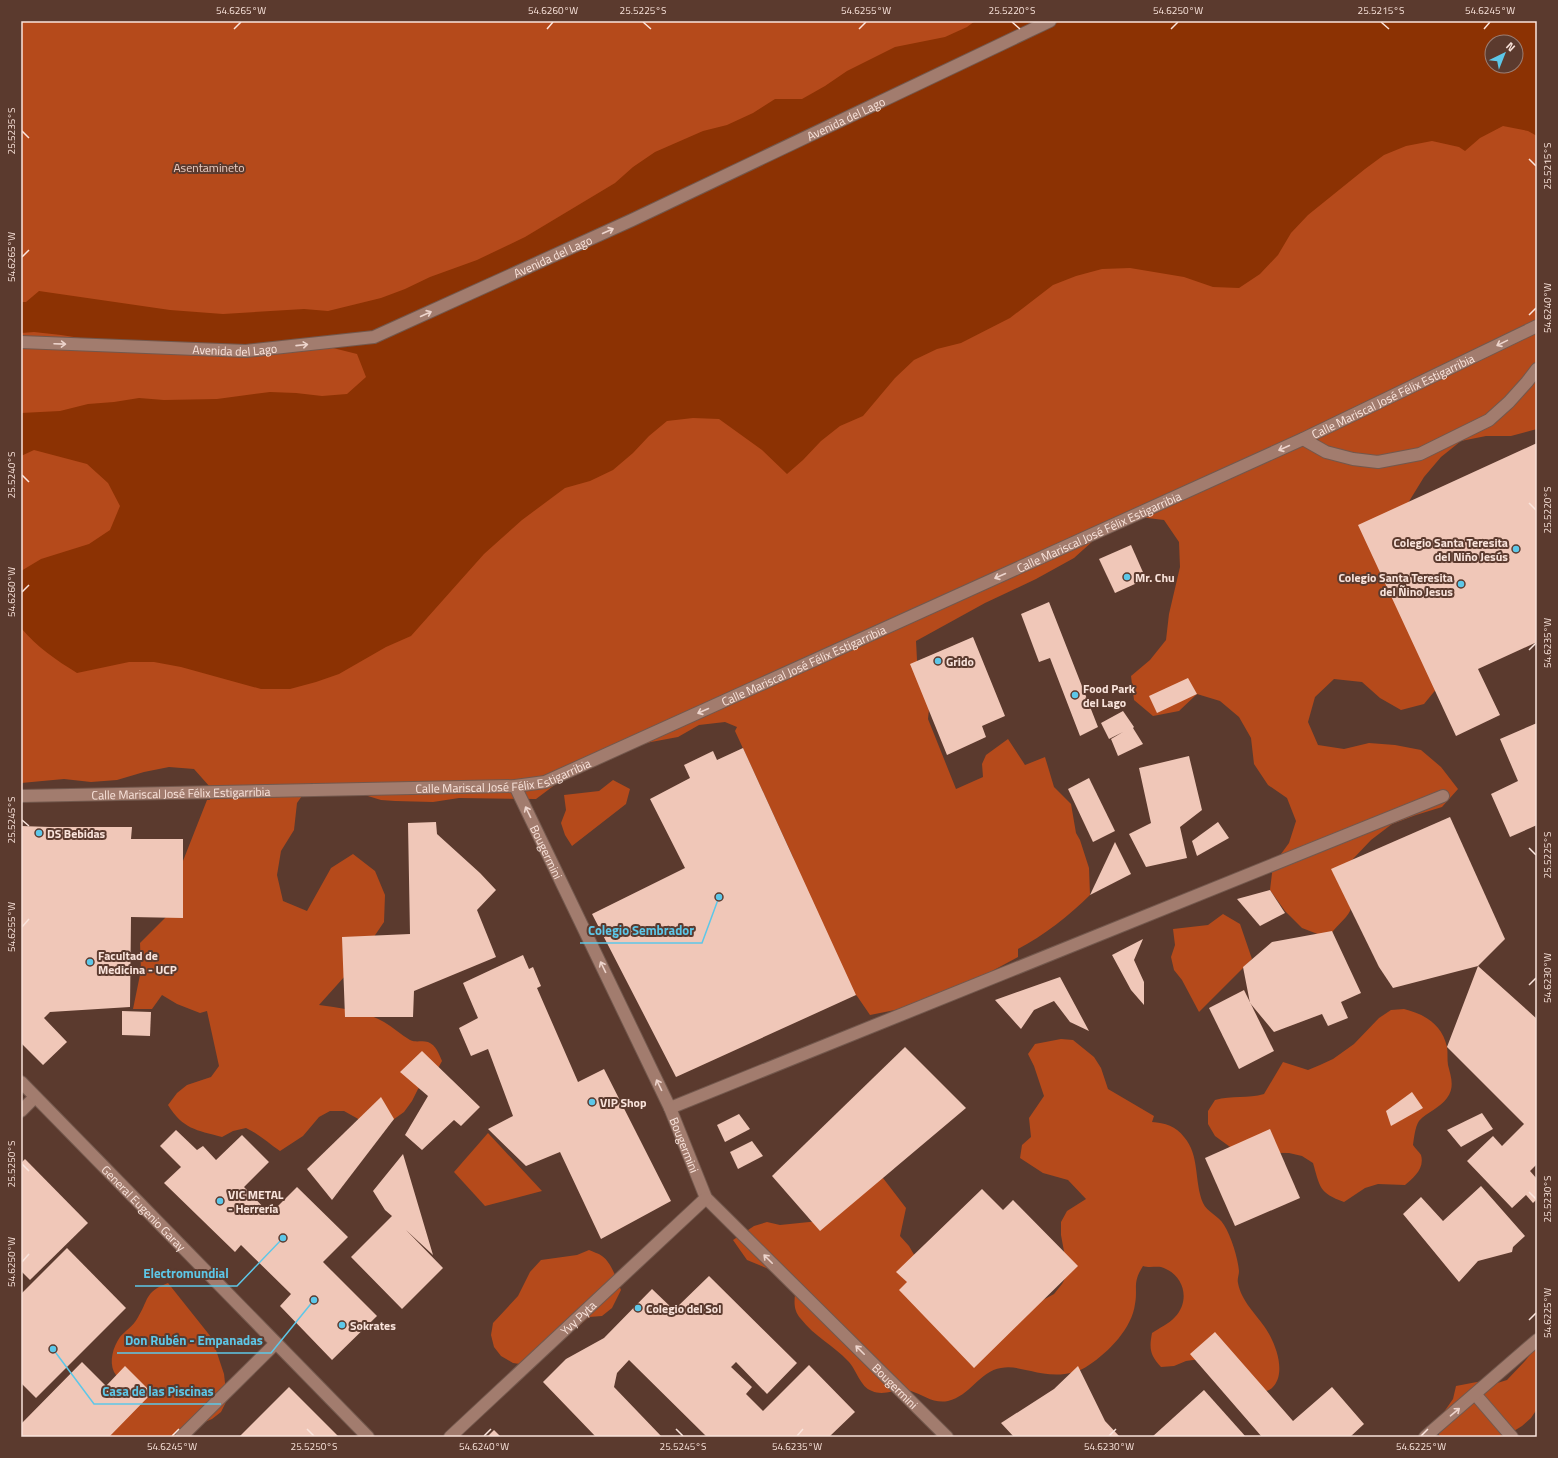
<svg xmlns="http://www.w3.org/2000/svg" width="1558" height="1458" font-family="'Titillium Web',sans-serif">
  <rect width="100%" height="100%" fill="#5b3a2e"/>
  <path fill="#8c3203" fill-rule="evenodd" d="M21,21h1516v253l-1054,475 -462,-22zM1492,42h24v24h-24z"/>
  <g fill="#b54a1b">
    <path d="M21,21h954l-8,6 -22,10 -50,10 -48,24 -22,15 -23,13h-27l-22,14 -26,12 -24,6 -48,21 -22,15 -18,16 -90,54 -48,23 -47,17 -25,12 -24,9 -53,13 -24,-2 -81,5 -53,-4 -131,-19 -13,11h-5z"/>
    <path d="M1503,126l25,5 9,5v293l-26,7h-25l-25,5 -20,16 -17,20 -27,44 45,161 -18,22 -23,6 -21,-12 -18,-16 -28,-3 -19,18 -7,25 10,23 26,4 25,-6 26,2 26,5 20,17 17,22 -16,18 -26,8 -24,9 -21,16 -19,20c1,15 3,37 -2,51 -3,7 -17,18 -22,27l-26,-10 -17,-17 -15,-21 3,-25 16,-22 7,-22 -9,-23 -19,-13 -14,-21 -3,-26 -12,-21 -19,-16 -23,-7 -18,17 -26,5 -19,-16 -3,-24 19,-16 16,-20 3,-26 11,-47 -1,-25 -15,-22 -25,-3 -45,23 -20,18 -38,21 -51,24 -69,38 1,19 11,24 1,25 -1,10 28,70 27,-12 -1,-13 4,-9 22,-16 17,26 20,-8 9,30 17,17 5,29 4,7 9,28 1,27c-20,20 -47,41 -72,54v8l-37,20 -81,32 -30,6 -13,-19 -48,-44 -16,-95 -58,-126 2,-4 -12,-5 -26,3 -21,12 -27,5 -24,7 -48,22 -23,13 -20,15 -77,-1 -26,4 -38,-1 -14,-1 -23,-7 -22,-9 -25,-1 -14,20 -3,27 -13,21 -4,24 6,26 24,10 24,-43 22,-14 22,17 10,24 -1,27 -30,44 -35,39c22,3 46,6 65,17 9,5 17,13 26,18 7,3 11,0 18,2 8,3 11,12 14,19l-6,11 -18,17 -6,12 -8,11 -21,15 -14,-2 -25,-14h-14l-11,6 -16,19 -23,15c-12,-8 -21,-17 -34,-23l-13,3 -11,6c-26,-7 -39,-8 -54,-32l9,-12 10,-8 24,-8 8,-11 -12,-55 -7,2 -23,-9 -15,-9 -10,14h-19l8,-39 -1,-27 36,-36 5,-41 26,-66h3v-13l-16,-18 -25,-2 -25,5 -27,8 -26,2 -27,-3 -43,4v-155c16,19 35,32 56,45l52,-11h25l27,5 80,22h29l26,-7 23,-8 47,-27 25,-11 73,-82 38,-34 43,-32 25,-7 23,-11 20,-17 16,-17 18,-15 26,-3 26,1 43,31 25,24 16,-14 18,-19 19,-15 23,-10 32,-38 19,-18 23,-11 24,-6 49,-25 43,-33 23,-9 26,-7 28,-1 54,9 29,10 26,1 21,-14 18,-19 13,-22 17,-18 57,-46 19,-14 22,-9 26,-5 27,6 6,4 15,-13z"/>
    <path d="M34,332l27,3 52,8 216,4 28,7 9,23 -19,17 -25,2 -26,-3 -26,-1 -53,7 -53,1 -25,-2 -25,4 -26,2 -28,7 -39,2v-80z"/>
    <path d="M34,450l53,14 21,19 12,23 -10,24 -21,14 -48,15 -20,12v-115z"/>
    <path d="M613,780l17,9 -4,15 -54,42 -7,-11 -4,-12 5,-13 -2,-15 35,-4z"/>
    <path d="M1223,914l17,10 12,35 -53,53 -17,-32 -8,-10 -3,-13 4,-12 -2,-16 35,-4z"/>
    <path d="M1404,1009c20,5 38,15 43,38 1,6 0,12 1,18 3,12 7,22 -1,33 -7,10 -20,14 -28,23 -4,6 -5,17 -6,24 2,3 6,7 8,10 4,14 -8,23 -16,30l-27,-1 -13,4 -21,14c-25,-9 -24,-15 -31,-39l-11,-7 -13,-3 -52,-1 -22,-16 -7,-12v-13l7,-11c17,-5 33,-1 49,-6l19,-32 25,8 12,-5 13,-6 21,-15 25,-26 12,-8z"/>
    <path d="M1061,1039l12,1 21,17 7,11 7,21 46,27 -2,6c13,1 24,4 32,15 16,18 10,45 19,66 4,9 16,13 21,22 7,11 14,33 15,46 0,4 -2,8 -1,12 3,18 19,32 28,46 10,15 21,45 6,59 -3,3 -10,4 -14,5l-58,-34 -14,2 -12,5 -13,1c-11,-12 -12,-18 -9,-34 7,-5 17,-9 23,-16 16,-17 9,-43 -14,-50 -5,-1 -12,1 -18,-1 -11,17 -5,22 -8,38 -3,24 -26,48 -46,61 -17,12 -39,11 -58,6 -11,-2 -19,-5 -30,-3 -21,3 -31,28 -53,33 -14,3 -25,-6 -37,-10 -14,-4 -26,6 -39,0 -12,-4 -15,-21 -24,-30 -14,-15 -34,-25 -47,-42 -7,-8 -7,-15 -6,-25l-24,-24 -24,-10 -14,-20 21,-14 13,-4 13,3 39,-4 20,-45 44,2 23,30 -6,28 9,10 14,24 120,30 11,-6 8,-10 6,-11 -7,-38v-13l6,-11 19,-12 -18,-19 -25,-7 -23,-15 2,-13 9,-8 -2,-19 15,-22 -10,-30 -6,-12 7,-10z"/>
    <path d="M488,1133l54,58 -57,15 -31,-34z"/>
    <path d="M589,1250c4,2 9,3 13,6 10,7 14,23 19,34l-9,18 -10,8 -13,1 -10,9 -11,5 -41,34 -14,-2 -12,-7 -7,-9 -3,-12 2,-12 25,-27 12,-24 11,-12 36,-5z"/>
    <path d="M168,1283l43,54 5,13 8,24 3,26 -6,12 -9,7 -12,5 -21,13h-92l35,-55c-2,-3 -6,-6 -8,-10 -5,-11 -1,-25 6,-35 5,-6 13,-11 17,-18 12,-19 7,-27 31,-36z"/>
    <path d="M1537,1346v63l-6,9 -9,8 -18,11h-62l-3,-2v-16l14,-20 3,-13 26,-5 12,3 13,-4 18,-19z"/>
  </g>
  <g fill="#f0c7b8">
    <path d="M1537,443v199l-59,27 22,46 -44,21 -98,-211z"/>
    <path d="M1131,545l15,34 -31,14 -16,-34z"/>
    <path d="M1049,602l49,125 -18,9 -30,-78 -11,4 -18,-48z"/>
    <path d="M973,637l32,79 -23,10 4,11 -39,18 -37,-91z"/>
    <path d="M1188,678l9,16 -40,19 -8,-17z"/>
    <path d="M1123,711l11,16 -1,1 10,16 -25,12 -7,-17 12,-7 -14,7 -8,-16z"/>
    <path d="M1537,723v102l-27,12 -19,-43 27,-13 -18,-42z"/>
    <path d="M743,748l113,247 -180,82 -84,-163 93,-46 -35,-69 40,-21 -6,-13 29,-14 4,9z"/>
    <path d="M1189,756l13,54 -22,17 7,31 -41,9 -17,-33 22,-11 -12,-55z"/>
    <path d="M1089,778l26,53 -22,11 -25,-53z"/>
    <path d="M1450,817l55,122 -27,27 -85,22 -14,-21 -48,-98z"/>
    <path d="M436,822l1,12 43,39 16,17 -19,20 19,47 -82,34 -1,26h-68l-3,-80 68,-3 -2,-111z"/>
    <path d="M1218,822l11,16 -32,18 -5,-15z"/>
    <path d="M21,826l29,1h82l-1,12h52v79l-52,-1 -1,90 -80,5 -6,6 23,24 -24,23 -22,-22z"/>
    <path d="M1115,842l16,32 -41,21z"/>
    <path d="M1270,890l15,23 -25,13 -23,-27z"/>
    <path d="M1332,931l29,62 -20,9 7,16 -20,8 -6,-12 -48,18 -24,-29 -7,-36 29,-25z"/>
    <path d="M1143,939l-9,21 10,22v23l-13,-15 -19,-35z"/>
    <path d="M523,955l6,14 4,-2 8,19 -4,2 41,94 26,-13 67,132 -70,38 -41,-87 -34,14 -38,-37 25,-13 -25,-67 -17,7 -12,-28 19,-10 -15,-35z"/>
    <path d="M1478,966l59,53v145l-7,7 7,8v20l-4,4 -7,-8 -14,13 -45,-47 26,-25 9,10 22,-22 -77,-77z"/>
    <path d="M1060,977l29,54 -19,-9 -16,-21 -20,9 -13,19 -26,-29z"/>
    <path d="M1244,990l30,61 -35,18 -30,-61z"/>
    <path d="M122,1011l29,1 -1,24 -28,-1z"/>
    <path d="M905,1047l61,61 -146,123 -48,-55z"/>
    <path d="M422,1051l58,56 -19,19 -7,-6 -32,30 -17,-15 23,-39 -28,-24z"/>
    <path d="M1412,1092l11,16 -32,18 -5,-15z"/>
    <path d="M381,1097l13,22 -62,81 -25,-31z"/>
    <path d="M1482,1113l11,16 -32,18 -14,-17z"/>
    <path d="M739,1114l11,15 -25,13 -8,-17z"/>
    <path d="M1270,1129l30,69 -65,28 -30,-68z"/>
    <path d="M176,1130l21,20 6,-4 13,14 26,-25 27,27 -25,25 26,27 27,-27 51,50 -25,25 54,54 -45,44 -52,-54 11,-12 -50,-49 -6,7 -71,-69 17,-16 -21,-21z"/>
    <path d="M752,1141l11,15 -25,13 -8,-17z"/>
    <path d="M403,1154l30,101 -27,-25 37,38 -41,41 -51,-52 41,-41 -7,-6 -12,-19z"/>
    <path d="M25,1159l63,64 -58,57 -9,-9v-108z"/>
    <path d="M1481,1186l44,50 -12,11 -1,5 -34,9 -19,21 -56,-68 18,-17 22,24z"/>
    <path d="M982,1189l21,21 10,-10 65,66 -104,102 -75,-78 8,-8 -11,-10z"/>
    <path d="M67,1248l59,60 -90,90 -15,-15v-89z"/>
    <path d="M709,1276l88,87 -30,31 -31,-32 -5,5 21,20 -6,7 17,17 46,-46 46,47 -26,25h-122l-78,-77 -12,13 -3,14 48,50h-66l-53,-55 23,-23 38,-21 48,-49 22,21z"/>
    <path d="M1215,1332l78,89 39,-34 32,37 -14,13h-88l-72,-83z"/>
    <path d="M82,1362l24,24 19,-20 27,27 -43,44h-88v-13z"/>
    <path d="M1078,1366l27,55 15,16h-106l-13,-14 53,-34z"/>
    <path d="M289,1387l50,50h-100z"/>
    <path d="M1204,1390l42,47h-94z"/>
    <path d="M494,1430l7,7h-14z"/>
  </g>
  <g fill="none" stroke-linecap="round" stroke-linejoin="round">
    <defs>
      <path id="lane" d="M1303,439l23,13 27,7 25,3 42,-8 69,-34 20,-18 18,-20 10,-13"/>
      <g id="street">
        <path id="s1" d="M515,786l155,322 36,90 241,239"/>
        <path d="M670,1108l773,-312"/>
        <path d="M21,1111l14,-14"/>
        <path d="M1475,1394l37,43"/>
        <path d="M181,1437l95,-94"/>
        <path id="s2" d="M450,1437l256,-239"/>
        <path d="M1425,1437l112,-97"/>
      </g>
      <g id="secondary">
        <path id="s3" d="M21,342l225,9 128,-14 258,-117 418,-199"/>
        <path id="s4" d="M21,796l494,-10 30,-4 758,-343 234,-113"/>
        <path id="s5" d="M21,1082l347,355"/>
      </g>
    </defs>
    <use href="#lane" stroke="#73584d" stroke-width="14"/>
    <use href="#street" stroke="#73584d" stroke-width="14"/>
    <use href="#secondary" stroke="#73584d" stroke-width="14"/>
    <use href="#lane" stroke="#a27c6e" stroke-width="12"/>
    <use href="#street" stroke="#a27c6e" stroke-width="12"/>
    <use href="#secondary" stroke="#a27c6e" stroke-width="12"/>
  </g>
  <defs><path id="oneway-shaft" d="M-6 0H5M1.5-3L5.5 0L1.5 3" fill="none" stroke-width="1.6" stroke-linecap="round" stroke-linejoin="round"/></defs>
  <g stroke="#edd4cc">
    <use href="#oneway-shaft" transform="translate(608 231) rotate(-24)"/>
    <use href="#oneway-shaft" transform="translate(426 314) rotate(-24)"/>
    <use href="#oneway-shaft" transform="translate(1502 343) rotate(154)"/>
    <use href="#oneway-shaft" transform="translate(60 344) rotate(2)"/>
    <use href="#oneway-shaft" transform="translate(302 345) rotate(-6)"/>
    <use href="#oneway-shaft" transform="translate(1284 448) rotate(156)"/>
    <use href="#oneway-shaft" transform="translate(1000 576) rotate(156)"/>
    <use href="#oneway-shaft" transform="translate(703 711) rotate(156)"/>
    <use href="#oneway-shaft" transform="translate(528 812) rotate(-116)"/>
    <use href="#oneway-shaft" transform="translate(603 967) rotate(-116)"/>
    <use href="#oneway-shaft" transform="translate(659 1085) rotate(-116)"/>
    <use href="#oneway-shaft" transform="translate(768 1259) rotate(-135)"/>
    <use href="#oneway-shaft" transform="translate(860 1350) rotate(-135)"/>
    <use href="#oneway-shaft" transform="translate(1455 1412) rotate(-40)"/>
  </g>
  <path fill="none" stroke="#fae4dc" stroke-width="1.5" d="M643,22l8,7M1012,22l8,7M1381,22l8,7M234,29l7,-7M547,29l6,-7M859,29l7,-7M1171,29l7,-7M1484,29l6,-7M22,131l7,7M1529,159l7,7M22,257l7,-7M1529,315l7,-7M22,475l7,7M1529,503l7,7M22,592l7,-7M1529,650l7,-7M22,820l7,6M1529,848l7,7M22,927l7,-8M1529,985l7,-7M22,1164l7,7M1529,1192l7,7M22,1262l7,-8M1529,1320l7,-7M307,1429l7,7M676,1429l7,7M172,1436l7,-7M484,1436l7,-7M797,1436l6,-7M1109,1436l7,-7M1421,1436l7,-7"/>
  <g fill="#5dc7e8" stroke="#5b3a2e" stroke-width="1.5">
    <circle cx="1516" cy="549" r="4"/>
    <circle cx="1127" cy="577" r="4"/>
    <circle cx="1461" cy="584" r="4"/>
    <circle cx="938" cy="661" r="4"/>
    <circle cx="1075" cy="695" r="4"/>
    <circle cx="39" cy="833" r="4"/>
    <circle cx="90" cy="962" r="4"/>
    <circle cx="592" cy="1102" r="4"/>
    <circle cx="220" cy="1201" r="4"/>
    <circle cx="638" cy="1308" r="4"/>
    <circle cx="342" cy="1325" r="4"/>
  </g>
  <g text-anchor="middle" dominant-baseline="central" stroke-width="4" stroke-linejoin="round" paint-order="stroke">
    <g font-size="12" fill="#fae4dc" stroke="#5b3a2e">
      <text stroke="none"><textPath href="#s3" startOffset="874">Avenida del Lago</textPath></text>
      <text stroke="none"><textPath href="#s3" startOffset="550">Avenida del Lago</textPath></text>
      <text stroke="none"><textPath href="#s3" startOffset="214">Avenida del Lago</textPath></text>
      <text stroke="none"><textPath href="#s4" startOffset="1456">Calle Mariscal José Félix Estigarribia</textPath></text>
      <text stroke="none"><textPath href="#s4" startOffset="1132">Calle Mariscal José Félix Estigarribia</textPath></text>
      <text stroke="none"><textPath href="#s4" startOffset="808">Calle Mariscal José Félix Estigarribia</textPath></text>
      <text stroke="none"><textPath href="#s4" startOffset="484">Calle Mariscal José Félix Estigarribia</textPath></text>
      <text stroke="none"><textPath href="#s4" startOffset="160">Calle Mariscal José Félix Estigarribia</textPath></text>
      <text stroke="none"><textPath href="#s1" startOffset="73">Bougermini</textPath></text>
      <text stroke="none"><textPath href="#s1" startOffset="397">Bougermini</textPath></text>
      <text stroke="none"><textPath href="#s5" startOffset="176">General Eugenio Garay</textPath></text>
      <text stroke="none"><textPath href="#s2" startOffset="175">Yvy Pyta</textPath></text>
      <text stroke="none"><textPath href="#s1" startOffset="721">Bougermini</textPath></text>
    </g>
    <g font-size="12" fill="#eccfc4" stroke="#5b3a2e">
      <text x="209" y="167">Asentamineto</text>
    </g>
    <g font-size="12" font-weight="bold" fill="#fae4dc" stroke="#5b3a2e" text-anchor="start">
      <text x="1508" y="542" text-anchor="end">Colegio Santa Teresita<tspan x="1508" dy="14">del Niño Jesús</tspan></text>
      <text x="1135" y="577">Mr. Chu</text>
      <text x="1453" y="577" text-anchor="end">Colegio Santa Teresita<tspan x="1453" dy="14">del Ñino Jesus</tspan></text>
      <text x="946" y="661">Grido</text>
      <text x="1083" y="688">Food Park<tspan x="1083" dy="14">del Lago</tspan></text>
      <text x="47" y="833">DS Bebidas</text>
      <text x="98" y="955">Facultad de<tspan x="98" dy="14">Medicina - UCP</tspan></text>
      <text x="600" y="1102">VIP Shop</text>
      <text x="228" y="1194">VIC METAL<tspan x="228" dy="14">- Herrería</tspan></text>
      <text x="646" y="1308">Colegio del Sol</text>
      <text x="350" y="1325">Sokrates</text>
    </g>
  </g>
  <path fill="none" stroke="#5dc7e8" stroke-width="1.5" d="M719 897L702 943H580M283 1238L237 1286H135M314 1300L271 1353H117M53 1349L94 1404H221"/>
  <g fill="#5dc7e8" stroke="#5b3a2e" stroke-width="1.5">
    <circle cx="719" cy="897" r="4"/>
    <circle cx="283" cy="1238" r="4"/>
    <circle cx="314" cy="1300" r="4"/>
    <circle cx="53" cy="1349" r="4"/>
  </g>
  <g font-size="13" text-anchor="middle" font-weight="bold" fill="#5dc7e8" stroke="#5b3a2e" stroke-width="4" stroke-linejoin="round" paint-order="stroke">
    <text x="641" y="935">Colegio Sembrador</text>
    <text x="186" y="1278">Electromundial</text>
    <text x="194" y="1345">Don Rubén - Empanadas</text>
    <text x="158" y="1396">Casa de las Piscinas</text>
  </g>
  <rect width="1558" height="1458" fill="none" stroke="#5b3a2e" stroke-width="44"/>
  <g transform="translate(1504 54) rotate(43)"><circle r="19" fill="#5b3a2e" stroke="#9b7e74"/>
  <path d="M0-3L7 15L0 10L-7 15Z" fill="#5dc7e8"/>
  <text y="-6" font-size="11" font-weight="bold" text-anchor="middle" fill="#fae4dc">N</text>
  </g>
  <rect x="22" y="22" width="1514" height="1414" fill="none" stroke="#fae4dc" stroke-width="1.5"/>
  <g font-size="10" text-anchor="middle" fill="#fae4dc">
    <text x="241" y="14">54.6265°W</text>
    <text x="553" y="14">54.6260°W</text>
    <text x="643" y="14">25.5225°S</text>
    <text x="866" y="14">54.6255°W</text>
    <text x="1012" y="14">25.5220°S</text>
    <text x="1178" y="14">54.6250°W</text>
    <text x="1381" y="14">25.5215°S</text>
    <text x="1490" y="14">54.6245°W</text>
    <text transform="translate(11 131) rotate(-90)" y="4">25.5235°S</text>
    <text transform="translate(1547 166) rotate(-90)" y="4">25.5215°S</text>
    <text transform="translate(11 257) rotate(-90)" y="4">54.6265°W</text>
    <text transform="translate(1547 308) rotate(-90)" y="4">54.6240°W</text>
    <text transform="translate(11 475) rotate(-90)" y="4">25.5240°S</text>
    <text transform="translate(1547 510) rotate(-90)" y="4">25.5220°S</text>
    <text transform="translate(11 592) rotate(-90)" y="4">54.6260°W</text>
    <text transform="translate(1547 643) rotate(-90)" y="4">54.6235°W</text>
    <text transform="translate(11 820) rotate(-90)" y="4">25.5245°S</text>
    <text transform="translate(1547 855) rotate(-90)" y="4">25.5225°S</text>
    <text transform="translate(11 927) rotate(-90)" y="4">54.6255°W</text>
    <text transform="translate(1547 978) rotate(-90)" y="4">54.6230°W</text>
    <text transform="translate(11 1164) rotate(-90)" y="4">25.5250°S</text>
    <text transform="translate(1547 1199) rotate(-90)" y="4">25.5230°S</text>
    <text transform="translate(11 1262) rotate(-90)" y="4">54.6250°W</text>
    <text transform="translate(1547 1313) rotate(-90)" y="4">54.6225°W</text>
    <text x="172" y="1450">54.6245°W</text>
    <text x="314" y="1450">25.5250°S</text>
    <text x="484" y="1450">54.6240°W</text>
    <text x="683" y="1450">25.5245°S</text>
    <text x="797" y="1450">54.6235°W</text>
    <text x="1109" y="1450">54.6230°W</text>
    <text x="1421" y="1450">54.6225°W</text>
  </g>
</svg>
